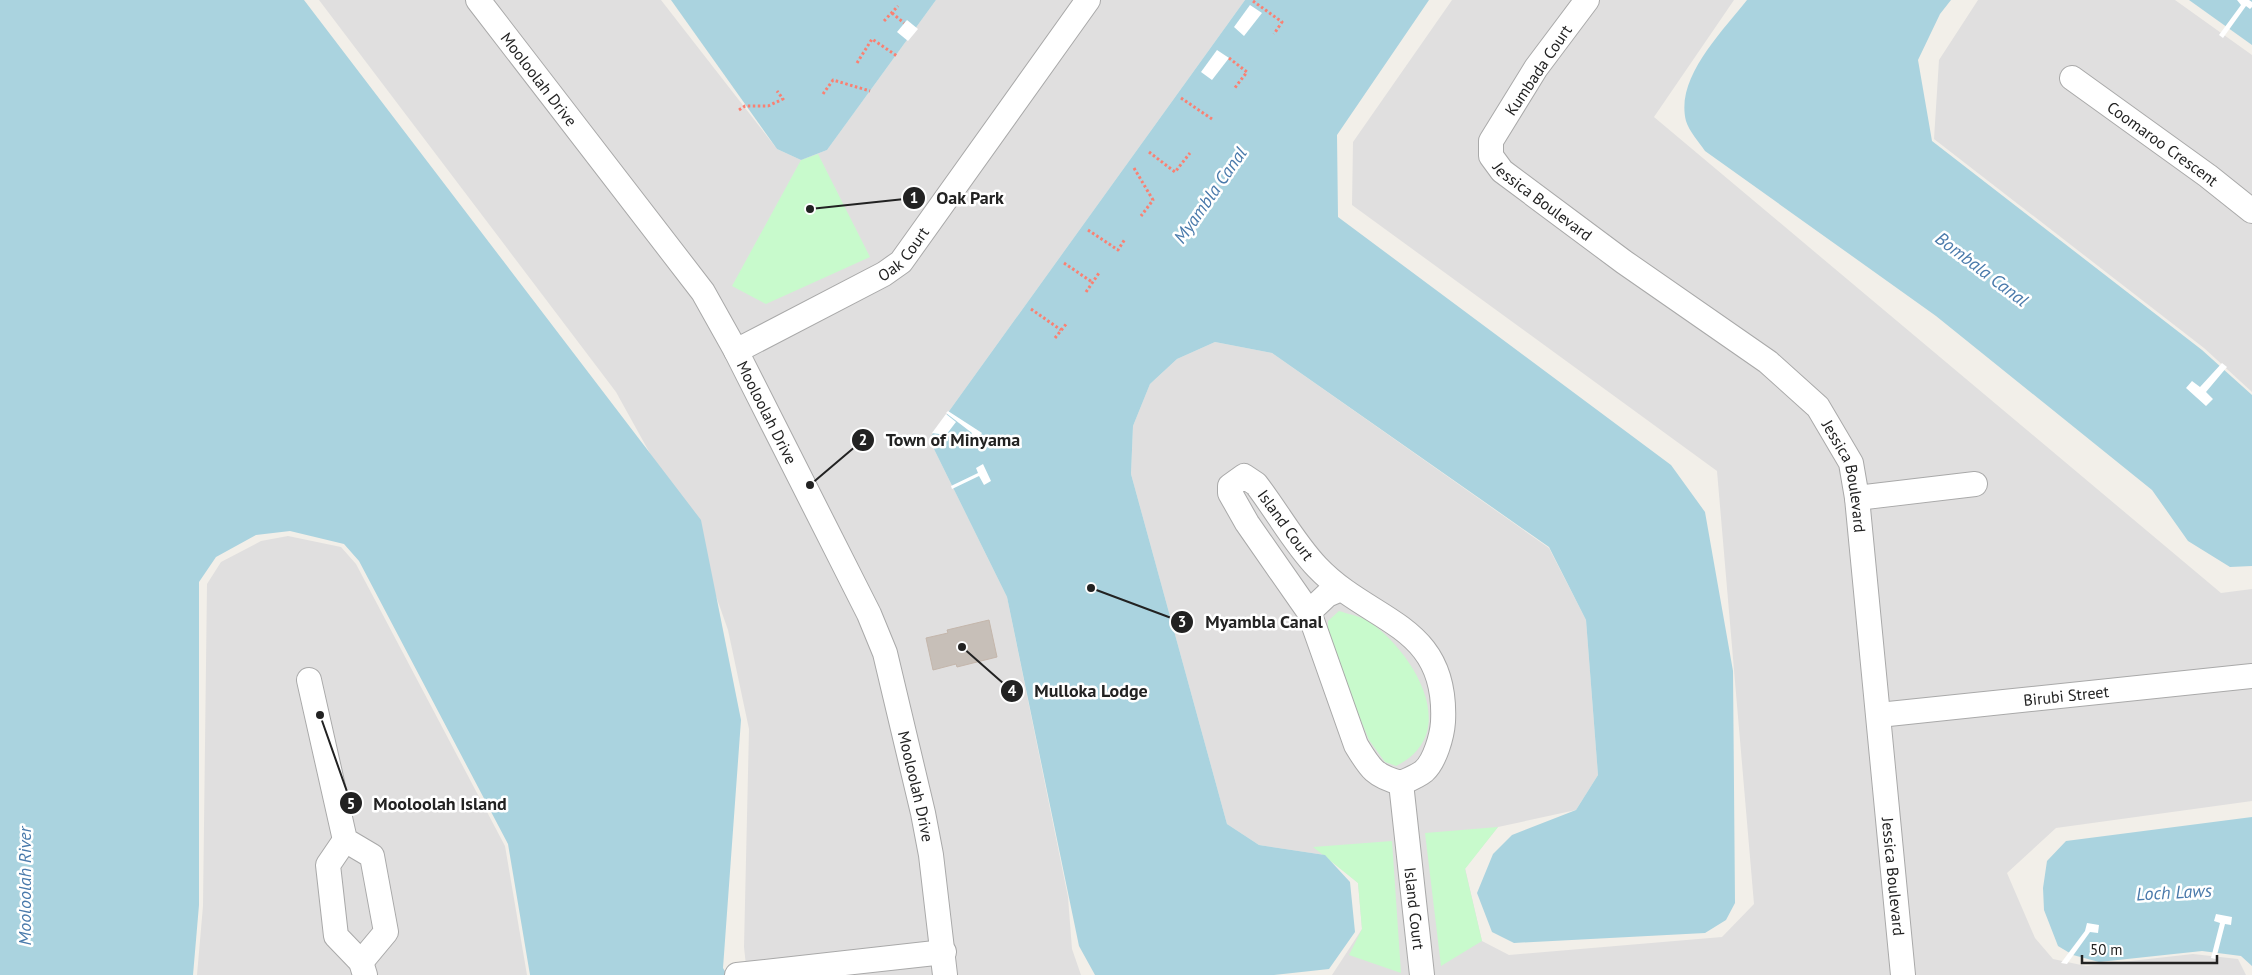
<svg xmlns="http://www.w3.org/2000/svg" width="2252" height="975" font-family="'PT Sans',sans-serif">
  <rect width="100%" height="100%" fill="#f2efe9"/>
  <g fill="#e0dfdf">
    <path d="M319,0h342l116,149 24,11 26,-10 109,-150h309l-316,439 78,158 61,300 4,52 9,26h-334l-3,-28 5,-218 -21,-99 -35,-99 -77,-139z"/>
    <path d="M1452,0h282l-80,117 567,476 31,-4v212l-196,27 -49,45 28,65 18,21 33,7 107,-12 45,5 8,16h-914l30,-46 -4,-46 -33,-28 -66,-10 -32,-21 -96,-350 2,-48 17,-42 27,-25 38,-17 57,11 277,195 37,72 12,155 -22,35 -78,17 -33,41 17,73 27,14 213,-18 32,-33 -37,-433 -365,-266 1,-63z"/>
    <path d="M1978,0h197l77,55v337l-48,-44 -270,-209 5,-79z"/>
    <path d="M288,536l53,11 15,17 149,282 22,129h-330l6,-69 4,-322 14,-22 40,-21z"/>
  </g>
  <g fill="#c8facc">
    <path d="M818,154l52,103 -104,47 -34,-18 69,-126z"/>
    <path d="M1339,611c9,3 21,5 29,10 44,29 96,112 28,145l-11,-4 -16,-22 -41,-100v-19z"/>
    <path d="M1498,827l-33,42 17,72 -41,25 -16,-133z"/>
    <path d="M1392,841l9,132 -52,-18 13,-26 -4,-46 -45,-36z"/>
  </g>
  <g fill="#aad3df">
    <path d="M0,0h304l397,520 40,200 -18,248 4,7h-197l-22,-131 -149,-283 -15,-17 -54,-13 -34,4 -40,22 -17,25v323l-6,70h-193z"/>
    <path d="M671,0h265l-109,150 -26,10 -24,-11z"/>
    <path d="M1245,0h184l-92,135 1,82 333,248 34,47 28,159 2,232 -9,17 -21,13 -191,10 -22,-11 -15,-39 16,-39 19,-19 64,-25 22,-35 -12,-155 -37,-73 -277,-194 -57,-11 -38,17 -27,25 -17,42 -2,48 96,350 32,21 66,10 25,27 5,50 -26,37 -55,6h-179l-16,-29 -72,-349 -78,-158z"/>
    <path d="M1747,0h204l-11,14 -22,46 14,81 270,209 50,45v171l-22,1 -42,-26 -36,-51 -216,-174 -231,-165c-6,-9 -16,-20 -19,-30 -11,-43 36,-89 61,-121z"/>
    <path d="M2189,0h63v45z"/>
    <path d="M2252,817v149l-11,-10 -39,-5 -103,11 -26,-7 -15,-9 -14,-36 -1,-22 4,-27 19,-20z"/>
  </g>
  <g fill="#fff">
    <path d="M2237,0h12l3,2v5l-2,2 -4,-3 -23,32 -4,-3 22,-30z"/>
    <path d="M1250,5l12,8 -18,23 -10,-9z"/>
    <path d="M907,20l11,9 -10,12 -11,-9z"/>
    <path d="M1217,50l12,8 -17,22 -11,-8z"/>
    <path d="M2222,363l5,4 -21,25 7,7 -7,7 -20,-18 6,-7 8,6z"/>
    <path d="M948,411l34,22 -8,11 -6,-5 4,-6 -26,-20z"/>
    <path d="M946,414l10,8 -10,13 -14,-2z"/>
    <path d="M983,464l8,17 -7,4 -5,-9 -27,13 -1,-3 27,-13 -2,-5z"/>
    <path d="M2216,914l16,3 -1,8 -6,-1 -9,35 -5,-1 9,-35 -6,-2z"/>
    <path d="M2087,923l12,2 -1,8 -8,-1 -23,32 -6,-1 24,-32z"/>
  </g>
  <path fill="#c7bfb8" stroke="#c4b6ab" d="M989,620l8,37 -40,10 -1,-3 -23,6 -7,-32 22,-5 -1,-3z"/>
  <g fill="none" stroke-linecap="round" stroke-linejoin="round">
    <defs>
      <g id="minor">
        <path id="s1" d="M478,0l225,292 33,59 133,263 16,39 38,160 8,42 14,120"/>
        <path id="s2" d="M1587,0l-51,68 -45,73v15l11,15 122,91 144,100 50,45 33,56 6,35 46,477"/>
        <path id="s3" d="M2072,78l136,98 44,35"/>
        <path id="s4" d="M736,351l148,-77 17,-12 187,-262"/>
        <path d="M1244,476l12,8c21,27 38,59 61,83 54,57 131,56 126,155 -1,14 -8,39 -19,49 -6,5 -16,9 -23,12 -27,-7 -31,-15 -45,-38l-47,-133 -62,-89 -17,-30v-7z"/>
        <path d="M1857,498l118,-14"/>
        <path d="M1309,612l18,-17 14,-6"/>
        <path d="M309,680l36,160 27,16 14,76 -25,30"/>
        <path id="s5" d="M1879,715l373,-39"/>
        <path id="s6" d="M1401,783l21,192"/>
        <path d="M345,840l-17,25 8,71 25,26 4,13"/>
        <path d="M737,975l207,-23"/>
      </g>
    </defs>
    <use href="#minor" stroke="#a9a9a9" stroke-width="26"/>
    <g stroke="#fa8072" stroke-width="3" stroke-dasharray="2.5 2.5" stroke-linecap="butt">
      <path d="M1253,1l29,21 -8,12"/>
      <path d="M892,13l12,10"/>
      <path d="M884,21l14,-15"/>
      <path d="M1229,58l18,14 -13,17"/>
      <path d="M857,63l15,-24 25,17"/>
      <path d="M823,94l10,-14 37,11"/>
      <path d="M1181,98l31,21"/>
      <path d="M739,110l6,-4h23l15,-7 -6,-8"/>
      <path d="M1149,152l26,20 15,-19"/>
      <path d="M1134,168l19,32 -12,16"/>
      <path d="M1088,230l30,20 7,-11"/>
      <path d="M1064,263l28,19"/>
      <path d="M1086,292l13,-19"/>
      <path d="M1031,309l30,21"/>
      <path d="M1055,338l12,-15"/>
    </g>
    <use href="#minor" stroke="#fff" stroke-width="24"/>
  </g>
  <g text-anchor="middle" dominant-baseline="central" stroke-width="5" stroke-linejoin="round" paint-order="stroke">
    <g font-size="16" fill="#222" stroke="#fff">
      <text transform="translate(1538 70) rotate(-56)">Kumbada Court</text>
      <text stroke="none"><textPath href="#s1" startOffset="100">Mooloolah Drive</textPath></text>
      <text stroke="none"><textPath href="#s3" startOffset="112">Coomaroo Crescent</textPath></text>
      <text stroke="none"><textPath href="#s2" startOffset="255">Jessica Boulevard</textPath></text>
      <text stroke="none"><textPath href="#s4" startOffset="195">Oak Court</textPath></text>
      <text stroke="none"><textPath href="#s1" startOffset="505">Mooloolah Drive</textPath></text>
      <text stroke="none"><textPath href="#s2" startOffset="675">Jessica Boulevard</textPath></text>
      <text transform="translate(1286 525) rotate(54)">Island Court</text>
      <text stroke="none"><textPath href="#s5" startOffset="188">Birubi Street</textPath></text>
      <text stroke="none"><textPath href="#s1" startOffset="910">Mooloolah Drive</textPath></text>
      <text stroke="none"><textPath href="#s2" startOffset="1080">Jessica Boulevard</textPath></text>
      <text stroke="none"><textPath href="#s6" startOffset="126">Island Court</textPath></text>
    </g>
    <g font-size="18" font-style="italic" fill="#4a7aab" stroke="#fff">
      <text transform="translate(1210 195) rotate(-55)">Myambla Canal</text>
      <text transform="translate(1982 269) rotate(37)">Bombala Canal</text>
      <text transform="translate(24 886) rotate(-90)">Mooloolah River</text>
      <text transform="translate(2174 892) rotate(-3)">Loch Laws</text>
    </g>
  </g>
  <path fill="none" stroke="#222" stroke-width="2" d="M810 209L914 198M810 485L863 440M1091 588L1182 622M962 647L1012 691M320 715L351 803"/>
  <g fill="#222" stroke="#fff" stroke-width="2">
    <circle cx="810" cy="209" r="5"/>
    <circle cx="810" cy="485" r="5"/>
    <circle cx="1091" cy="588" r="5"/>
    <circle cx="962" cy="647" r="5"/>
    <circle cx="320" cy="715" r="5"/>
    <circle cx="914" cy="198" r="12"/>
    <circle cx="863" cy="440" r="12"/>
    <circle cx="1182" cy="622" r="12"/>
    <circle cx="1012" cy="691" r="12"/>
    <circle cx="351" cy="803" r="12"/>
  </g>
  <g font-size="15" text-anchor="middle" font-weight="bold" fill="#fff">
    <text x="914" y="203">1</text>
    <text x="863" y="445">2</text>
    <text x="1182" y="627">3</text>
    <text x="1012" y="696">4</text>
    <text x="351" y="809">5</text>
  </g>
  <g font-size="18" text-anchor="middle" font-weight="bold" fill="#222" stroke="#fff" stroke-width="5" stroke-linejoin="round" paint-order="stroke">
    <text x="970" y="204">Oak Park</text>
    <text x="953" y="446">Town of Minyama</text>
    <text x="1264" y="628">Myambla Canal</text>
    <text x="1091" y="697">Mulloka Lodge</text>
    <text x="440" y="810">Mooloolah Island</text>
  </g>
  <path d="M2082 955v8h135v-8" fill="none" stroke="#222222" stroke-width="2.5"/>
  <text x="2090" y="955" font-size="15" fill="#222222" stroke="#ffffff" stroke-width="4" paint-order="stroke">50 m</text>
</svg>
